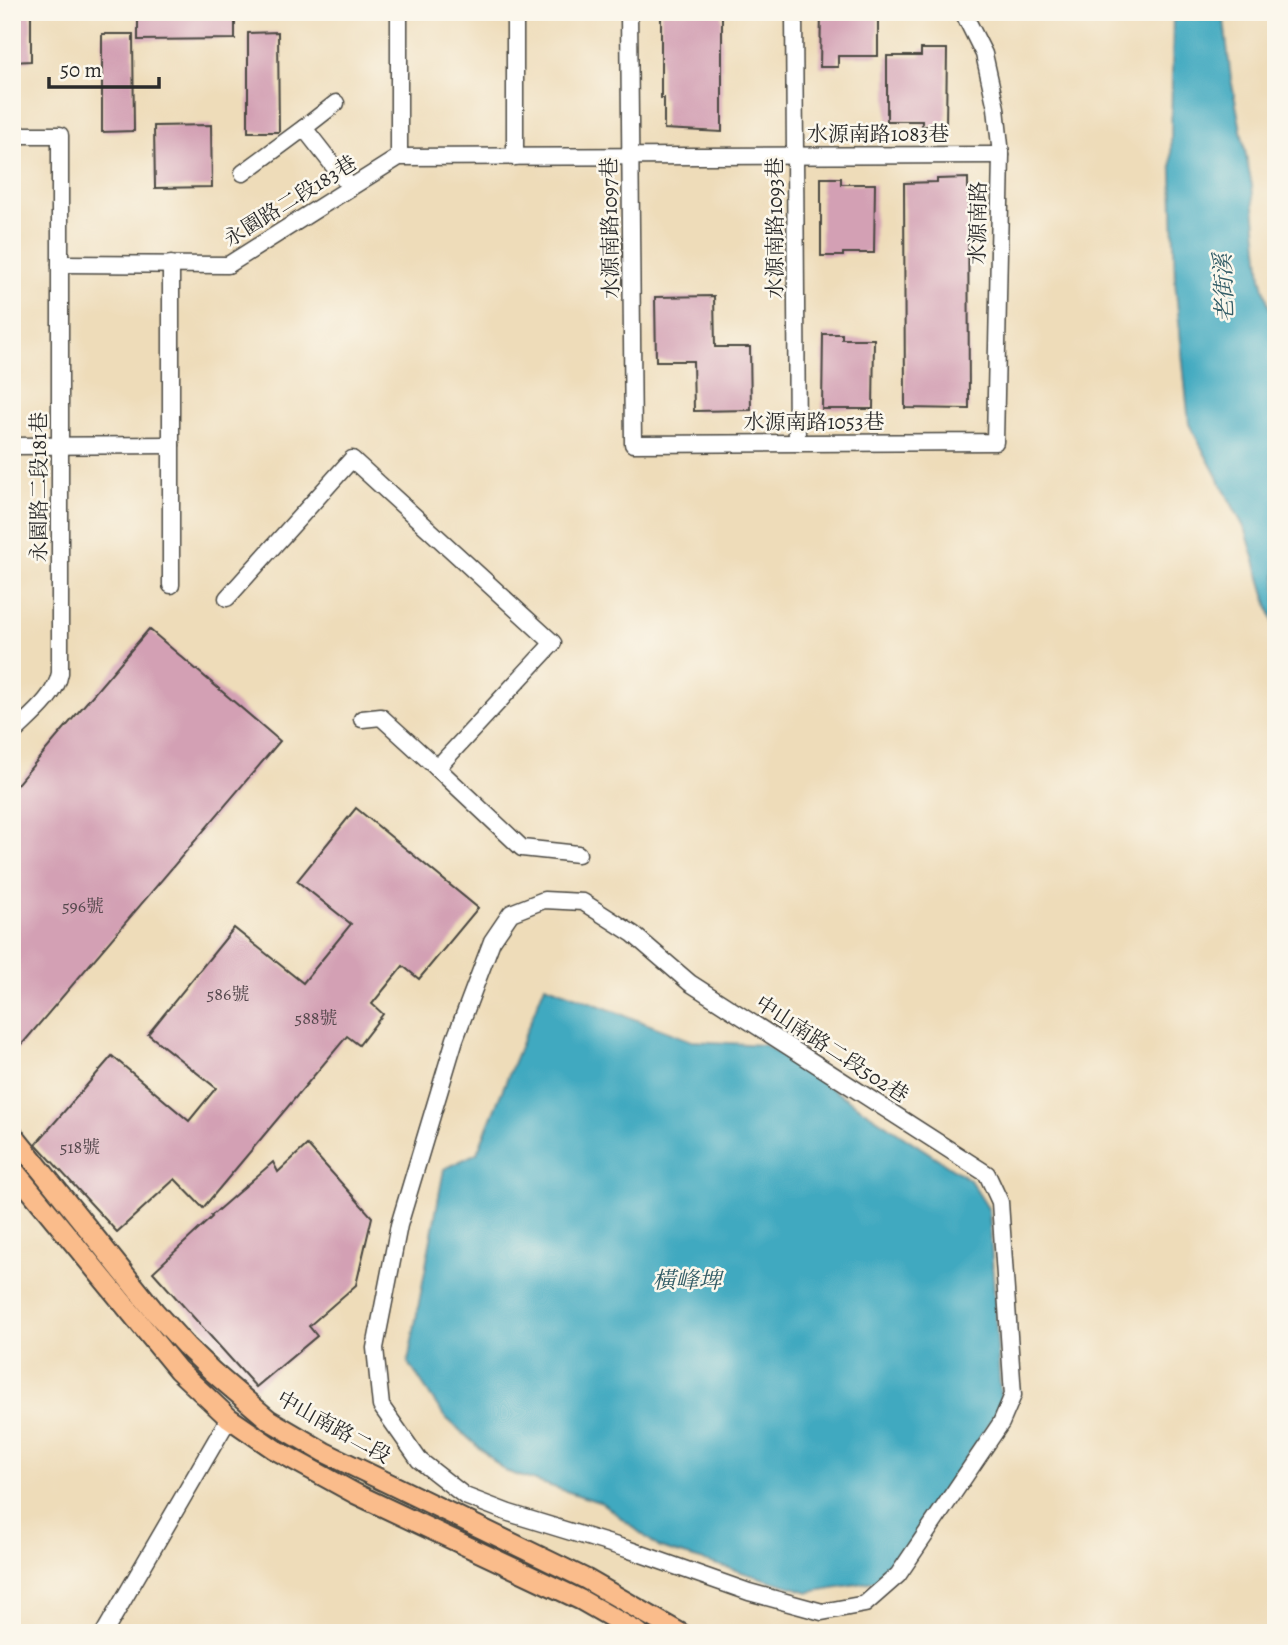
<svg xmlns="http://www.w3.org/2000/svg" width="1288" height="1645" font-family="Alegreya,'Noto Serif TC',serif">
  <rect width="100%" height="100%" fill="#fbf7ec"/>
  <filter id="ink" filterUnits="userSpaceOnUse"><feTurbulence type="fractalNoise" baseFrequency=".0143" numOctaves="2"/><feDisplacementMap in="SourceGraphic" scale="14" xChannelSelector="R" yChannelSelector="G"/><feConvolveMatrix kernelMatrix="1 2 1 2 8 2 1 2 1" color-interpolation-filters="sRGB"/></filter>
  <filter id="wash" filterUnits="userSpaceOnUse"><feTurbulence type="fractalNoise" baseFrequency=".00686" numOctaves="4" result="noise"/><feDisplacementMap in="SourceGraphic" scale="28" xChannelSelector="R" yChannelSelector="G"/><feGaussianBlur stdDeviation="1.57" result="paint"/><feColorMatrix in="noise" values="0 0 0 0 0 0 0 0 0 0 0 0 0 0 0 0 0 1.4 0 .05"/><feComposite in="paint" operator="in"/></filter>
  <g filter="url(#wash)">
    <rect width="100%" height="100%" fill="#eedcb9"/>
    <g fill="#40a9c0" stroke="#366a76" stroke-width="2">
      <path d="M1173,12h50l8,67 21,107 9,91 15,55v299l-30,-100 -57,-107 -14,-143 -4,-142z"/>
      <path d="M545,985l147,56 73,4 205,135 19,30 12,195 -114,174 -78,13 -149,-44 -58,-45 -97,-32 -61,-55 -36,-54 36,-193 33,-16z"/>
    </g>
    <g id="blocks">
      <g fill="#d3a0b4">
        <path d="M138,12h97v27l-97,1z"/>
        <path d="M661,12h61v120l-58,-3v-31h-3z"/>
        <path d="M821,12l57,2v42h-40v11h-18z"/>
        <path d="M14,13h17v48l-19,1z"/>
        <path d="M278,32l1,100h-31v-99z"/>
        <path d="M102,34h31l1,97 -32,1z"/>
        <path d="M921,49h26l-1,78 -24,-1v-5h-35v-65h34z"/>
        <path d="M211,125l1,62 -57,1 -1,-62z"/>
        <path d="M821,178h20v6h34l-1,69h-31v3h-22z"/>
        <path d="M968,178l1,231 -64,-1 -1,-225 33,-1v-3z"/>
        <path d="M714,296l1,51h35l1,63 -57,1 -1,-50h-37l-1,-64z"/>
        <path d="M823,334h19v5h32l-1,70h-51z"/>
        <path d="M149,629l131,112 -268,315v-266z"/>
        <path d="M356,808l122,100 -59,71 -16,-13 -31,38 11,10 -24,31 -12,-9 -144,172 -28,-29 -58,53 -81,-88 76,-88 77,65 27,-33 -68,-54 86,-106 69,55 48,-59 -54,-43z"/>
        <path d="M307,1145l65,72 -16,68 -47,41 8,10 -61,51 -103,-115 59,-55 -1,-1 62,-54 5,10z"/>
      </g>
    </g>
  </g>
  <g filter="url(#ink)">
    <use href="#blocks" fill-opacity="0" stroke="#484640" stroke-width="2"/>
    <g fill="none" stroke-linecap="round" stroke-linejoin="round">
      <defs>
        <g id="minor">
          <path d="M515,12v145"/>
          <path d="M629,12l4,432 362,-2 6,-287 -5,-47 -12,-54 -21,-42"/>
          <path d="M794,12l3,431"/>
          <path d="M304,128l32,-25"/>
          <path d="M12,135h48v538c-4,24 -31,44 -48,61"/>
          <path d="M399,157v-145"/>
          <path d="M243,173l61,-45 46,59"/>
          <path d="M60,264l168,1 171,-108 602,-2"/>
          <path d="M12,446l159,-1"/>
          <path d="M171,585v-321"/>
          <path d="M227,598l125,-139 201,184 -116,125 -56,-51 -19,2"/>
          <path d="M437,768l85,80 56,6"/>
          <path d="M544,900l39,2 50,32 57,49 297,191 13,28 13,193 -12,28 -103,152 -33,29 -43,8 -73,-20 -122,-43 -118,-36 -44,-17 -46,-36 -38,-54 -6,-58 24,-123 56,-186 37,-98 19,-28z"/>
          <path d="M104,1633l125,-215"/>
        </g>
        <g id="major">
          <path d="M12,1134l143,178 31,34 27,26 56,48 55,32 262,127 94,54"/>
          <path d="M12,1168l166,202 51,48 45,31 82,45 225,106 58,33"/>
        </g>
      </defs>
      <use href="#minor" stroke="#484640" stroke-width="19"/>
      <use href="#major" stroke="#484640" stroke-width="23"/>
      <use href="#minor" stroke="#fff" stroke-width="16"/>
      <use href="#major" stroke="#fabc8b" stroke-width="19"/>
    </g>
  </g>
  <g text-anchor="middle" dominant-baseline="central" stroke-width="5" stroke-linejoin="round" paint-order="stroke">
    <g font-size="18" fill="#55484d">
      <text x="83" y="906">596號</text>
      <text x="228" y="994">586號</text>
      <text x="316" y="1018">588號</text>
      <text x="80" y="1147">518號</text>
    </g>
    <g font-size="21" fill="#2b2b2b" stroke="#fbf7ec">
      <text x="878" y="134">水源南路1083巷</text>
      <text transform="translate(290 201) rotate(-32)">永園路二段183巷</text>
      <text transform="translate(978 223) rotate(-89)">水源南路</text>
      <text transform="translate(610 228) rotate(-91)">水源南路1097巷</text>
      <text transform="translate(775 228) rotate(-90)">水源南路1093巷</text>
      <text x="814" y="422">水源南路1053巷</text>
      <text transform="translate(39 487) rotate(-90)">永園路二段181巷</text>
      <text transform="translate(832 1049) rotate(33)">中山南路二段502巷</text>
      <text transform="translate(334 1427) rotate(29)">中山南路二段</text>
    </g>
    <g font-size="23" font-style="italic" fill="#335d67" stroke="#fbf7ec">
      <text transform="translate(1224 288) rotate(-92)">老街溪</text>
      <text x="687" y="1280">橫峰埤</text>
    </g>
  </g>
  <rect width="1288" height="1645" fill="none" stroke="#fbf7ec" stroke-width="42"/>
  <path d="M49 77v10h110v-10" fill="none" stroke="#2b2b2b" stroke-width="3.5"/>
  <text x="60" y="77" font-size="21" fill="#2b2b2b" stroke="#fbf7ec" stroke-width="5" paint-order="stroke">50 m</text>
</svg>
